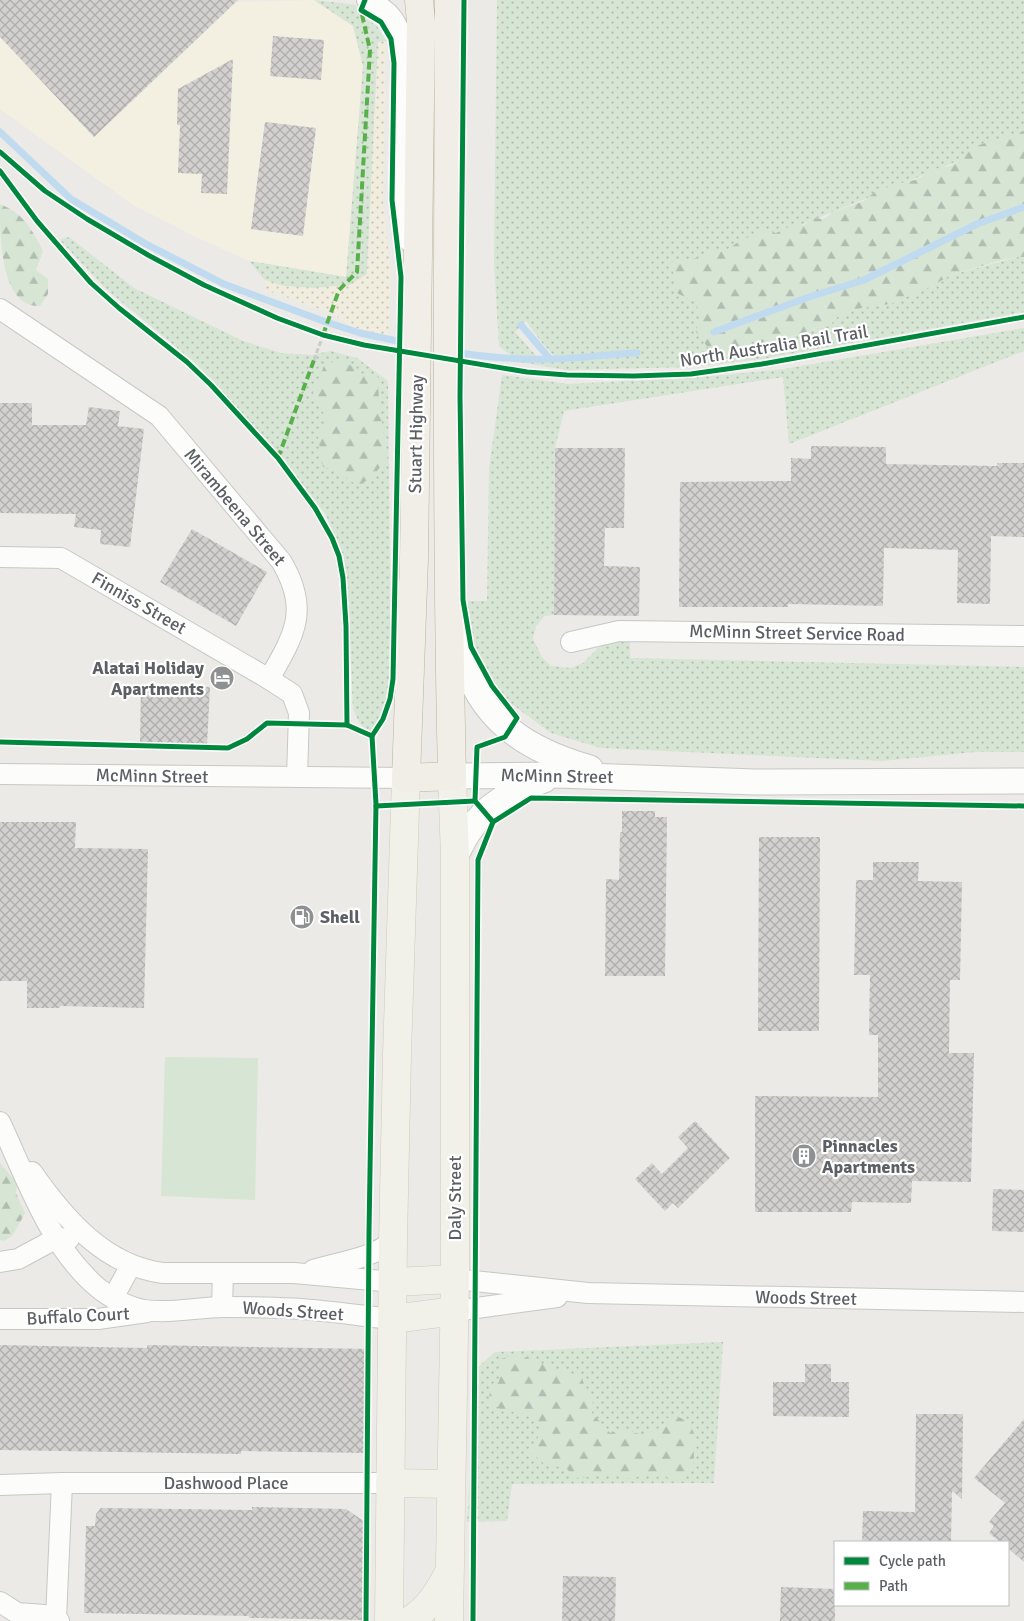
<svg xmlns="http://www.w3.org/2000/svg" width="1024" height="1621" font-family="Signika,sans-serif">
  <defs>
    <pattern id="green-dots" width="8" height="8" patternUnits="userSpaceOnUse" patternTransform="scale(1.25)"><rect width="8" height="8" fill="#d6e5d4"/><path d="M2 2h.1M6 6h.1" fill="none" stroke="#b1bdb0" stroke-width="1.8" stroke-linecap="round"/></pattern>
    <pattern id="forest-firs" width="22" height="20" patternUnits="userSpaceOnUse" patternTransform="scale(1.25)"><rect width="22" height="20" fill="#d6e5d4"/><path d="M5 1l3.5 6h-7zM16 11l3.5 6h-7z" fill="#b1bdb0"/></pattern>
    <pattern id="sand-dots" width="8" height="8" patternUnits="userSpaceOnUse" patternTransform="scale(1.25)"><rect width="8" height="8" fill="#f0edde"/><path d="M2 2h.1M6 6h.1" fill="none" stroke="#c6c3b8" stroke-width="1.8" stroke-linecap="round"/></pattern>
    <pattern id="building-cross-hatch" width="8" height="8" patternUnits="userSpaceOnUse" patternTransform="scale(1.25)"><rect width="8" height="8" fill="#d2d1cf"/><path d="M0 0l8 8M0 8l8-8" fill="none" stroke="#aeadac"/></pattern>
  </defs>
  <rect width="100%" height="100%" fill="#ebeae6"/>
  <path fill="#f3efe1" d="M0,0h233l3,2 78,-2 39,26 10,40 -17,211 -97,-16 -49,-22 -67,-34 -133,-96z"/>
  <g fill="url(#green-dots)" fill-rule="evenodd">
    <path d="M314,0l42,5 1,8 20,13 9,15 -8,1 -11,232 -17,11 -36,3 -31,-2 -18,-6 -16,-19 97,16 17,-211 -10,-40z"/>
    <path d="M497,0h527v134l-314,128 -14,41 4,14 67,28 64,-21 6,-7 24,-9 29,-4 61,-29 67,-18h6v55l-262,47 -71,8 -124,3 -48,-8 -20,-16 -5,-84zM526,321l16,22 15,16h-18l-24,-27z"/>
    <path d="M69,237l65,51 109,53 38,12 30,2 20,-4 26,7 31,23 2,203v96l-4,19 -7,19 -8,15 -11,-9 -7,-15 -6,-132 -4,-23 -17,-39 -44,-57 -69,-77 -21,-21 -86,-71 -46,-49z"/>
    <path d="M1024,328v23l-235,93 -6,-67 -219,34 -9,37 -1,167 -9,1 -9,10 -3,13 9,18 9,9 20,2 12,-5 14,-14 13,-9h20v18l394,9v85h-49l-93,9 -281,-13 -50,-15 -46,-34 -27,-39 -8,-29 -4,-30h21l2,-132 13,-94 66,9 123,-6 93,-9z"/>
    <path d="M723,1342l-9,141 -202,1 -5,37 -40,1 10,-154 18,-16z"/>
  </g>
  <g fill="url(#forest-firs)">
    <path d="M1024,131v126h-6l-16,3 -51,15 -21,12 -40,17 -29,4 -24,9 -6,7 -51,16 -13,6 -13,-5 -26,16 -15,-3 -17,-22 4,-15 -4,-14 -19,-10 -6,-31 27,-4 17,-9 11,2 12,-9 26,-12 12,3 17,-8h11l10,-7 10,1 9,-7 31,-11 11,-9 21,-8 19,-4 23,-12 13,-2 25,-20z"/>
    <path d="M0,204c24,10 31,24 43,47l-7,19 12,9v15l-8,12c-40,2 -40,-70 -40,-102z"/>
    <path d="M342,358l18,15 18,4 1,27 9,54 -16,19 -14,9 -22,-16 -13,-3 -5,-30 10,-15 -15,-29 11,-27z"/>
    <path d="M0,1163l17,20 -1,10 9,20 -12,22 -9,6 -4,-1z"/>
    <path d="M518,1354l34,14 30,8 2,11 9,13 -1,13 18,20 17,-3 12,4 23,-5 5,-11 9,-2 13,6 6,14 -2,34 -11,10 -38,-5 -14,4 -16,-4 -38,3 -11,-11 -18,-1 -17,-14 7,-12 4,-14 -11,-11 -28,-5 -13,-8 1,-13 9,-7 1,-23z"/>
  </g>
  <path fill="url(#sand-dots)" d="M386,41l-3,159 8,76 -3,61 -39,-11 -15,-12 -68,-24 -1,-10 18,6 31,2 36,-3 17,-11 11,-232z"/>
  <path fill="#d6e5d4" d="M165,1057l93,1 -3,142 -94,-4z"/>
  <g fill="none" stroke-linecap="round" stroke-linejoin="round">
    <g stroke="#c0dbf0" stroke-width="7">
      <path d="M0,132l71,67 75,45 78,40 99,37 37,12 51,11"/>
      <path d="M521,325l29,34"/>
      <path d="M714,332l95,-35 55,-17 113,-56 47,-17"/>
      <path d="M454,352c28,5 67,8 95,7 30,0 59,-5 88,-6"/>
    </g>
  </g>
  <g fill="url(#building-cross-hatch)">
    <path d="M0,0h238l-144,137 -94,-100z"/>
    <path d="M273,36l51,4 -3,40 -51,-4z"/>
    <path d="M233,59l-6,135 -26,-1 1,-19 -24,-1 2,-48h-3l1,-36z"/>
    <path d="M265,122l51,6 -13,108 -52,-7z"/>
    <path d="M0,403h32v22h54l3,-18 31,4 -2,15 26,3 -14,118 -30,-3 1,-14 -27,-3 2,-13 -76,-1z"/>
    <path d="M811,446l75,1v17l111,2v-3h27v74l-33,-1 -1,68 -33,-1 1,-53 -74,-2 -1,58 -95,-2v3h-109l1,-125 111,-1v-23l20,1z"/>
    <path d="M555,448h70l-1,80h-19l-1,38 36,1 -1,49 -85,-1z"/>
    <path d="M192,529l75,43 -31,54 -76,-44z"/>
    <path d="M141,685l69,2 -3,58 -67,-2z"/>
    <path d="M622,811h33v6h12l-2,159h-60l1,-97 13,1 1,-48h2z"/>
    <path d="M0,822h76l-1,26 73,1 -4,159 -84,-2v2h-33v-27h-27z"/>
    <path d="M759,837h61l-1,194h-61z"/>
    <path d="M873,862h46l-1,19 44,1 -2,98h-10l-1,73h25l-3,129 -59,-1 -1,22 -59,-1 -1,10h-96v-116l123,1v-62h-9l1,-60h-16l2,-95h17z"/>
    <path d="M695,1121l35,37 -52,50 -5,-5 -8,8 -30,-32 17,-16 10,11 26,-26 -10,-11z"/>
    <path d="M993,1189l31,1v42l-32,-1z"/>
    <path d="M0,1345l147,3v-3l222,4 -3,104 -125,-2v3l-241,-4z"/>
    <path d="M805,1364h26v18h18v35l-76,-1v-34h32z"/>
    <path d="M916,1414h47l-1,85 -10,-8 -1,51h-89l1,-31 52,1z"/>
    <path d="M1024,1419v143l-16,-14v-6h-8l-11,-9 5,-7 -5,-4 16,-19 -31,-25z"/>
    <path d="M252,1507l94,2 19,13 -2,98 -114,-2v-2l-165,-3 2,-87h9l1,-12 5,-6 151,2z"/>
    <path d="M563,1576l53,1 -1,44h-53z"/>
    <path d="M781,1587l54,2v32h-55z"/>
  </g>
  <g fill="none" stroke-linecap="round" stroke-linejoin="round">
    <defs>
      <g id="minor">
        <path d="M367,0c24,10 31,23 38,47l-1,154 5,40"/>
        <path d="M0,309l159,107 122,145c29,48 14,73 -12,118l23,15 7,19 -2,64"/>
        <path d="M0,557l61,1 208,121"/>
        <path d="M571,642l48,-11 405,5"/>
        <path d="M0,774l406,4"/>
        <path d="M0,1122c26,55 49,124 97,165 13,11 31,20 47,23 26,4 54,-3 80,-3 32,0 66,0 98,4 24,2 47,6 71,8"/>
        <path d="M32,1172c32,46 73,94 131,101h131l100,9"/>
        <path d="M0,1262l18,-3 39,-21 12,1"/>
        <path d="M313,1270c27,-8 57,-11 80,-29"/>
        <path d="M455,1279l133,14 436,9"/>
        <path d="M113,1298l18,-33"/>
        <path d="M222,1307l1,-34"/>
        <path d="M455,1311l102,-14"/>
        <path d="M0,1319h98l49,-7"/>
        <path d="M0,1485l62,-2h328"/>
        <path d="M0,1602l17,11 27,2 15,6"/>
        <path d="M56,1619l6,-136"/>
      </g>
      <g id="tertiary">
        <path d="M456,632c15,79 59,115 134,136"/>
        <path d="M452,776l106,-1 197,7 269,-1"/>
        <path d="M455,857c5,-9 9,-19 15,-27 17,-27 45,-40 74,-50"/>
      </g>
      <g id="primary">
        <path d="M394,1282l61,-3"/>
        <path d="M393,1319l62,-8"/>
        <path d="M390,1483l60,1"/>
        <path d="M389,1621l4,-380 4,-187 9,-276"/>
        <path d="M409,1621c19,-12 30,-29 40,-49"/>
        <path d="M449,1621l6,-342v-422l-3,-81"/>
      </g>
      <path id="trunk" d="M419,0l2,23 -7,536 -8,219 46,-2c-6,-259 -4,-517 -3,-776"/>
    </defs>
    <use href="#minor" stroke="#c7c7c7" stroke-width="22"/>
    <use href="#tertiary" stroke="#c7c7c7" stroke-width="27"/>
    <use href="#primary" stroke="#d0cab7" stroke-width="29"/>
    <use href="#trunk" stroke="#beb398" stroke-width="29"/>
    <path stroke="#c9ccca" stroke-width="3" stroke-dasharray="5 2.5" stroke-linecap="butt" d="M314,360l9,-25"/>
    <use href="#minor" stroke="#fcfcfb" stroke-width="20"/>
    <use href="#tertiary" stroke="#fcfcfb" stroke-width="25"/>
    <use href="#primary" stroke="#f1f0e9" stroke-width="28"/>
    <use href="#trunk" stroke="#f0eee6" stroke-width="28"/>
    <g stroke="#58b04a" stroke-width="4" stroke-dasharray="8 4" stroke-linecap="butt">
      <path d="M323,335l16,-45 18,-18 13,-222 -9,-40"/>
      <path d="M278,458l36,-98"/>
    </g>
    <defs>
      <g id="cycleway">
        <path d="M365,0l-4,10 20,12 10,17 3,24 -2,137 9,77 -8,402 -3,20 -7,20 -11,17 4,68 -7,428 -3,389"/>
        <path d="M464,0l-4,397 3,203 8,47 21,39 25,32 -12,19 -28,10 -2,54 18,21"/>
        <path d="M0,152l45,39 42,28 61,36 56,30 73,33 46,17 41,10 163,27 40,3 67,1 57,-2 71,-10 262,-47"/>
        <path d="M0,171l37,50 54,62 28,25 68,54 24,23 67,73 37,50 17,30 7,18 4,22 3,48 1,99 25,11"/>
        <path d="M0,742l228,6 19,-9 20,-16 80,2"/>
        <path d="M376,806l99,-5"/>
        <path d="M473,1621l5,-761 15,-38 38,-24 493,8"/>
      </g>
    </defs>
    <use href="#cycleway" stroke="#fff" stroke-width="8"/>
    <use href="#cycleway" stroke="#00873e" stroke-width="5"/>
  </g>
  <defs>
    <symbol id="hotel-disc" viewBox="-11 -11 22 22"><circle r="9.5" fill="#8e9091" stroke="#fff"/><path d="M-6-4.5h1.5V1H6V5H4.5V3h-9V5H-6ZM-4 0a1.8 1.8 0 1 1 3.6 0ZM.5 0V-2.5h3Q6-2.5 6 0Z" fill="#fff"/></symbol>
    <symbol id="fuel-disc" viewBox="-11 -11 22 22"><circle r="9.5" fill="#8e9091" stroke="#fff"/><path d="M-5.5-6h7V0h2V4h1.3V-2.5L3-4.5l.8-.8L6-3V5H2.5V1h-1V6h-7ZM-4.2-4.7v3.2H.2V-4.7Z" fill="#fff"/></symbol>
    <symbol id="building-disc" viewBox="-11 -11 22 22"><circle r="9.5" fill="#8e9091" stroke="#fff"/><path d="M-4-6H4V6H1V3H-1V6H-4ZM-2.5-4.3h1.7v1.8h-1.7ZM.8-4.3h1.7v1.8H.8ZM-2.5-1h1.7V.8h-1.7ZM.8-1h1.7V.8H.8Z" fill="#fff"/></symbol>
  </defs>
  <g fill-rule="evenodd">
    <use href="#hotel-disc" x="208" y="664" width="28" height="28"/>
    <use href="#fuel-disc" x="288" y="903" width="28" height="28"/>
    <use href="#building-disc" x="790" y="1142" width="28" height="28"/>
  </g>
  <g text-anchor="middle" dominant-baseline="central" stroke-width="4.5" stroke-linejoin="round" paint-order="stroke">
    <g font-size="18" fill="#5c5f63" stroke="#fff">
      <text transform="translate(774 346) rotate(-9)">North Australia Rail Trail</text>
      <text transform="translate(416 434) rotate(-89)">Stuart Highway</text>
      <text transform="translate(235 507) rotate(50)">Mirambeena Street</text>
      <text transform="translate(139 603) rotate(30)">Finniss Street</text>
      <text transform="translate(797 633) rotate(1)">McMinn Street Service Road</text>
      <text transform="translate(152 776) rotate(1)">McMinn Street</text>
      <text transform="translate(557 776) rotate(1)">McMinn Street</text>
      <text transform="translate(455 1198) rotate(-90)">Daly Street</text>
      <text transform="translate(806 1298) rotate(1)">Woods Street</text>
      <text transform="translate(293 1311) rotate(4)">Woods Street</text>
      <text transform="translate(78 1316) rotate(-3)">Buffalo Court</text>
      <text x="226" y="1483">Dashwood Place</text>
    </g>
    <g font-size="18" font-weight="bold" fill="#5c5f63" stroke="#fff" text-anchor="start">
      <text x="204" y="668" text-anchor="end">Alatai Holiday<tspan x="204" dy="21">Apartments</tspan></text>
      <text x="320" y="917">Shell</text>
      <text x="822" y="1146">Pinnacles<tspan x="822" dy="21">Apartments</tspan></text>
    </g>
  </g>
  <rect x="834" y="1541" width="175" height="65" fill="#ffffff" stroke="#bebfc1"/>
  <rect x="844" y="1557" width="25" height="8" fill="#00873e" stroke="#bebfc1"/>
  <text x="879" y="1566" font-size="15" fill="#5c5f63">Cycle path</text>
  <rect x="844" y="1582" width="25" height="8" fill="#58b04a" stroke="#bebfc1"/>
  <text x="879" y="1591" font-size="15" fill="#5c5f63">Path</text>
</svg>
